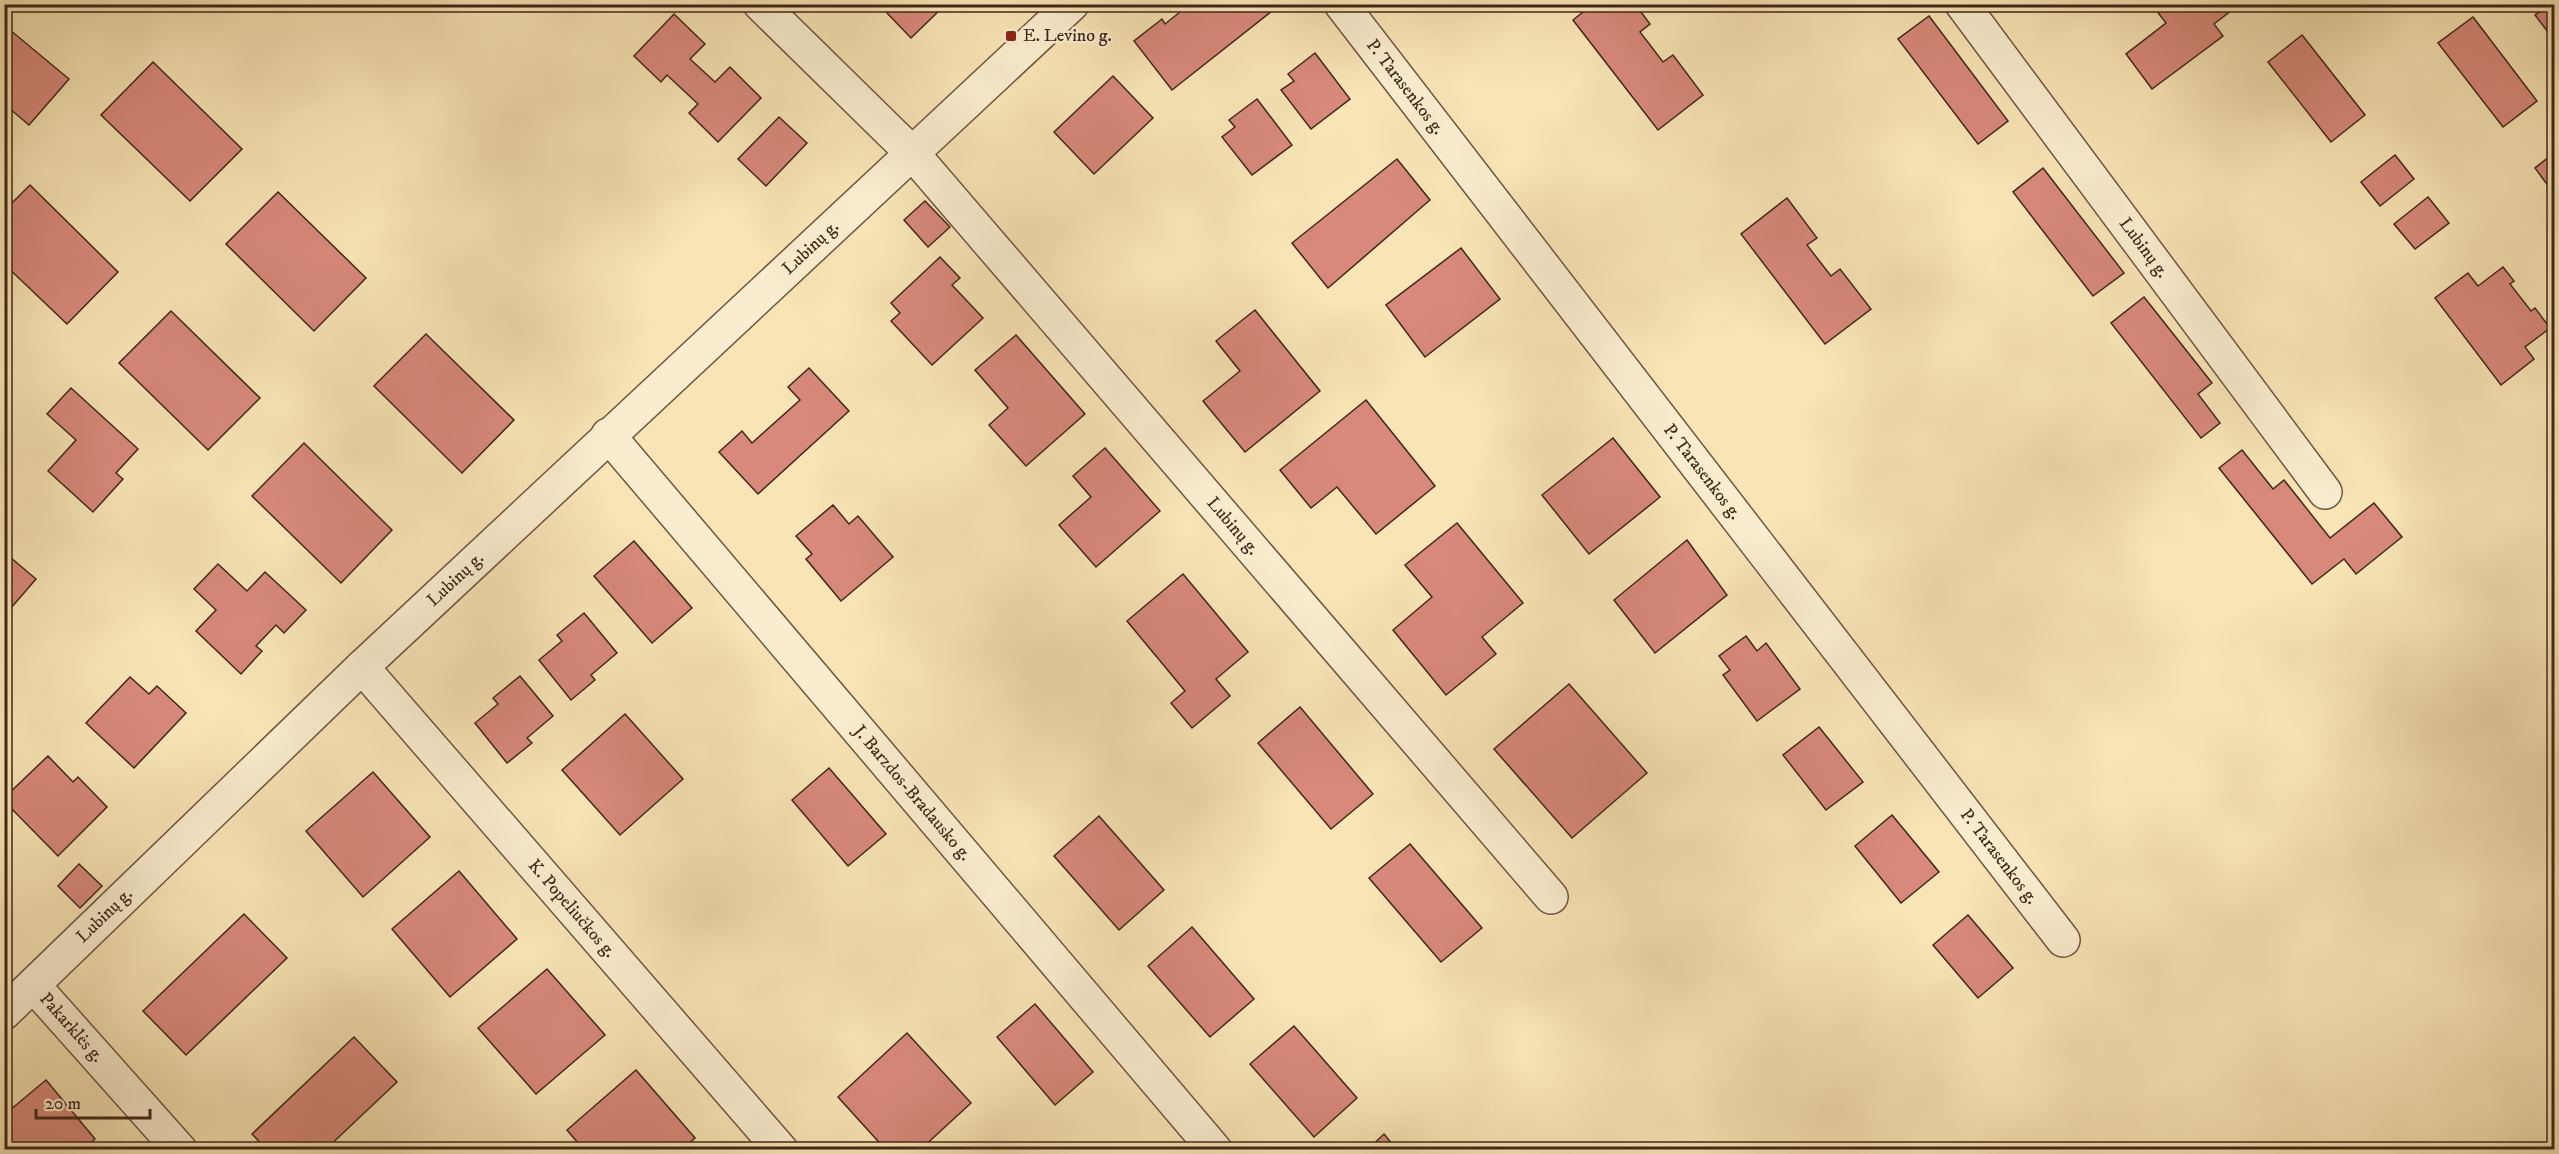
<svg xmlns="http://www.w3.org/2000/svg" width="2559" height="1154" font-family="'IM FELL DW Pica',serif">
  <rect width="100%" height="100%" fill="#f8e4b5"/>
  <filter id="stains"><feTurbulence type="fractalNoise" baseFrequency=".00333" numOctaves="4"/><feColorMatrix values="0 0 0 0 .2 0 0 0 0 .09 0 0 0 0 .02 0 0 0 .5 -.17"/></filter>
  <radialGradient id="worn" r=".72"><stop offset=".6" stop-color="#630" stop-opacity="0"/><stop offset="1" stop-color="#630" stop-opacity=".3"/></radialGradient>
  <g fill="#d8897b" stroke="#402719" stroke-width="1.5">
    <path d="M896,4h50l-35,34 -24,-25z"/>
    <path d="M1190,4l5,6 7,-6h72l3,3 -105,83 -38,-49 28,-22 3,5z"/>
    <path d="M1593,4h42l15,20 -10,8 23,30 10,-7 30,40 -45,35 -85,-110z"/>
    <path d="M2163,4h77l-26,20 9,12 -71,53 -26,-35 40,-31 -10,-13z"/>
    <path d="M2540,4h14v36l-19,-25 9,-6z"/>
    <path d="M674,14l31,30 -15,15 25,23 15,-15 31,31 -43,44 -29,-29 9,-9 -31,-29 -6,7 -27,-26z"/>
    <path d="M1929,16l79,105 -30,23 -80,-105z"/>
    <path d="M2473,17l64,84 -34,26 -65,-84z"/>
    <path d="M4,25l65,54 -40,46 -25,-21z"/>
    <path d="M2302,35l63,80 -34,27 -63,-80z"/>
    <path d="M1315,53l35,46 -39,30 -30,-39 13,-9 -6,-7z"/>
    <path d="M153,62l89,87 -52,52 -89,-86z"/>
    <path d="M1113,76l40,42 -59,56 -40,-42z"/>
    <path d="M1257,99l35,46 -40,30 -30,-38 13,-10 -6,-7z"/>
    <path d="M779,117l28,26 -41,43 -28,-27z"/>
    <path d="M2554,153v41l-19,-26z"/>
    <path d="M2395,155l19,24 -34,27 -19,-24z"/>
    <path d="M1397,159l33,41 -102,88 -36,-45z"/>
    <path d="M2043,168l81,105 -31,23 -80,-104z"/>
    <path d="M30,185l88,87 -51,52 -63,-60v-53z"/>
    <path d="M278,192l88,86 -52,53 -88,-87z"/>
    <path d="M2428,197l21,26 -34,26 -21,-25z"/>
    <path d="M1787,198l30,40 -10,7 24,31 9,-7 31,40 -46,35 -84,-110z"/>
    <path d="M925,201l25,26 -22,20 -24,-27z"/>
    <path d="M1461,248l39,51 -75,58 -39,-52z"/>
    <path d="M940,257l20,21 -8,7 31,33 -51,47 -41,-44 9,-8 -9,-10z"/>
    <path d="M2503,267l11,14 -4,3 21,27 4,-3 15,20 -25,19 9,12 -33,26 -66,-87 33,-25 10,13z"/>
    <path d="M2144,297l68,86 -14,11 22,29 -19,15 -90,-115z"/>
    <path d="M1255,310l65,81 -75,61 -42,-51 37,-30 -24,-30z"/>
    <path d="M171,311l89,87 -52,52 -89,-87z"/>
    <path d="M426,334l88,86 -52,53 -88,-87z"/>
    <path d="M1016,335l69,79 -59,52 -37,-41 19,-17 -33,-38z"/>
    <path d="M809,368l40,43 -91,83 -39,-42 23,-21 10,12 48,-43 -12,-13z"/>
    <path d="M71,388l67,61 -22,24 7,6 -30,33 -45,-41 28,-31 -29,-26z"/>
    <path d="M1366,400l69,86 -59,48 -39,-47 -26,21 -31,-38z"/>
    <path d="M1613,438l47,59 -71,57 -47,-59z"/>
    <path d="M304,443l88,87 -51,53 -89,-87z"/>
    <path d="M1105,448l55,63 -64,56 -37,-42 32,-28 -18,-21z"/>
    <path d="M2242,450l31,39 11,-9 46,58 44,-35 28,34 -46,37 -12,-15 -32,25 -93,-116z"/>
    <path d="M833,505l16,19 9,-8 35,41 -52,44 -35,-42 6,-5 -16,-18z"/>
    <path d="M1457,523l66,80 -41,34 14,17 -50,41 -53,-65 39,-33 -27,-32z"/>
    <path d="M1687,540l40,55 -72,58 -41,-53z"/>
    <path d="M634,541l58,67 -40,35 -58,-67z"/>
    <path d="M4,552l32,27 -32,37z"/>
    <path d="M218,564l29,27 18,-19 41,38 -22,23 -8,-8 -20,21 6,5 -21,23 -45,-43 20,-21 -22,-21z"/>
    <path d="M1183,574l65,78 -32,27 14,17 -38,32 -21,-25 14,-12 -58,-70z"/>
    <path d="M584,613l33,40 -26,22 4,5 -24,20 -32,-40 23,-19 -5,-6z"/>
    <path d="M1746,636l11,15 9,-8 34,46 -43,32 -34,-46 7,-5 -11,-14z"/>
    <path d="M520,676l33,40 -26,22 5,5 -25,20 -32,-40 23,-19 -5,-6z"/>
    <path d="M130,677l19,17 8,-8 29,27 -52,55 -48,-45z"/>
    <path d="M1569,684l78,89 -75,65 -78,-89z"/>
    <path d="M1300,707l73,87 -42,35 -73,-86z"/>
    <path d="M625,714l58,65 -63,56 -58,-65z"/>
    <path d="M1819,727l44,55 -37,28 -43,-55z"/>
    <path d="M48,756l25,26 5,-5 29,30 -49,49 -54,-55v-3z"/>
    <path d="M829,768l57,66 -38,32 -56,-66z"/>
    <path d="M373,772l57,65 -67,60 -57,-66z"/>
    <path d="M1892,815l47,57 -38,31 -46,-57z"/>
    <path d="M1099,816l65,74 -45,40 -65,-74z"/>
    <path d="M1410,844l72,84 -41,34 -72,-84z"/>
    <path d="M79,864l23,22 -22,22 -22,-22z"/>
    <path d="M459,871l58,68 -67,58 -58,-68z"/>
    <path d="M244,914l43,44 -101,97 -43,-44z"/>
    <path d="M1968,915l45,53 -35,30 -45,-53z"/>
    <path d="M1192,927l62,72 -44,38 -62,-71z"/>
    <path d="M547,969l58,66 -69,59 -58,-66z"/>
    <path d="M1035,1004l58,68 -38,33 -58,-68z"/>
    <path d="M1294,1026l63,72 -43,39 -64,-73z"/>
    <path d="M907,1033l64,70 -51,47h-34l-48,-53z"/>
    <path d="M354,1037l43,45 -72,68h-58l-15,-16z"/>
    <path d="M636,1070l59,68 -13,12h-98l-17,-20z"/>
    <path d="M46,1080l49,59 -13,11h-64l-14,-16v-19z"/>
    <path d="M1384,1134l13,16h-30z"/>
  </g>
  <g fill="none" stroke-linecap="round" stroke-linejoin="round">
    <defs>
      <g id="minor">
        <path id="s1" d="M760,4l153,150 638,743"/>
        <path id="s2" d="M1341,4l722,936"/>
        <path id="s3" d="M1962,4l363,488"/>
        <path id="s4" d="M608,435l607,715"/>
        <path id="s5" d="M362,667l419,483"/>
        <path id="s6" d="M34,986l146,164"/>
        <path id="s7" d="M4,1013l358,-346 710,-663"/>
      </g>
    </defs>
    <use href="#minor" stroke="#6e5640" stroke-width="36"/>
    <use href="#minor" stroke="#faedcf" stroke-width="33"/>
  </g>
  <rect fill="#8f2418" stroke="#faedcf" stroke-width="2" x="1005" y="30" width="12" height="12" rx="3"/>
  <g text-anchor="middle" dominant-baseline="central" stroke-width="5" stroke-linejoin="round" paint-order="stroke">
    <g font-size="18" fill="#402719" stroke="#faedcf" text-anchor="start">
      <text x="1023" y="36">E. Levino g.</text>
    </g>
    <g font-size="18" fill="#402719" stroke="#faedcf">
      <text stroke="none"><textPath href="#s2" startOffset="105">P. Tarasenkos g.</textPath></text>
      <text stroke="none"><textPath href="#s3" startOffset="304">Lubinų g.</textPath></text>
      <text stroke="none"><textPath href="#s7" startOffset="1112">Lubinų g.</textPath></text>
      <text stroke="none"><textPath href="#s2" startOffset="591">P. Tarasenkos g.</textPath></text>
      <text stroke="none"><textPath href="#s1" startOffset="705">Lubinų g.</textPath></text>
      <text stroke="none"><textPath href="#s7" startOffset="626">Lubinų g.</textPath></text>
      <text stroke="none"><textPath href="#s4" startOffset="470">J. Barzdos-Bradausko g.</textPath></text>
      <text stroke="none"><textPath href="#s2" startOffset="1077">P. Tarasenkos g.</textPath></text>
      <text stroke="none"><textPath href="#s5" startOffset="320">K. Popeliučkos g.</textPath></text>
      <text stroke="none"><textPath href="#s7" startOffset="140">Lubinų g.</textPath></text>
      <text stroke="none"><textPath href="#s6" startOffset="56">Pakarklės g.</textPath></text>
    </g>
  </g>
  <rect width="2559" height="1154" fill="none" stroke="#f8e4b5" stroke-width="24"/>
  <rect x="6" y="6" width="2547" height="1142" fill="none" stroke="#402719" stroke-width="3"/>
  <rect x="12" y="12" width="2535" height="1130" fill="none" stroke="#402719" stroke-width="1.5"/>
  <path d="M36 1109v9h114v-9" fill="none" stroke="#402719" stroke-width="3"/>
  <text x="45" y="1109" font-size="18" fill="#402719" stroke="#faedcf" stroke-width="4.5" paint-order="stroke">20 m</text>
  <rect width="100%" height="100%" filter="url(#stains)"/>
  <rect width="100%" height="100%" fill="url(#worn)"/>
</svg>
